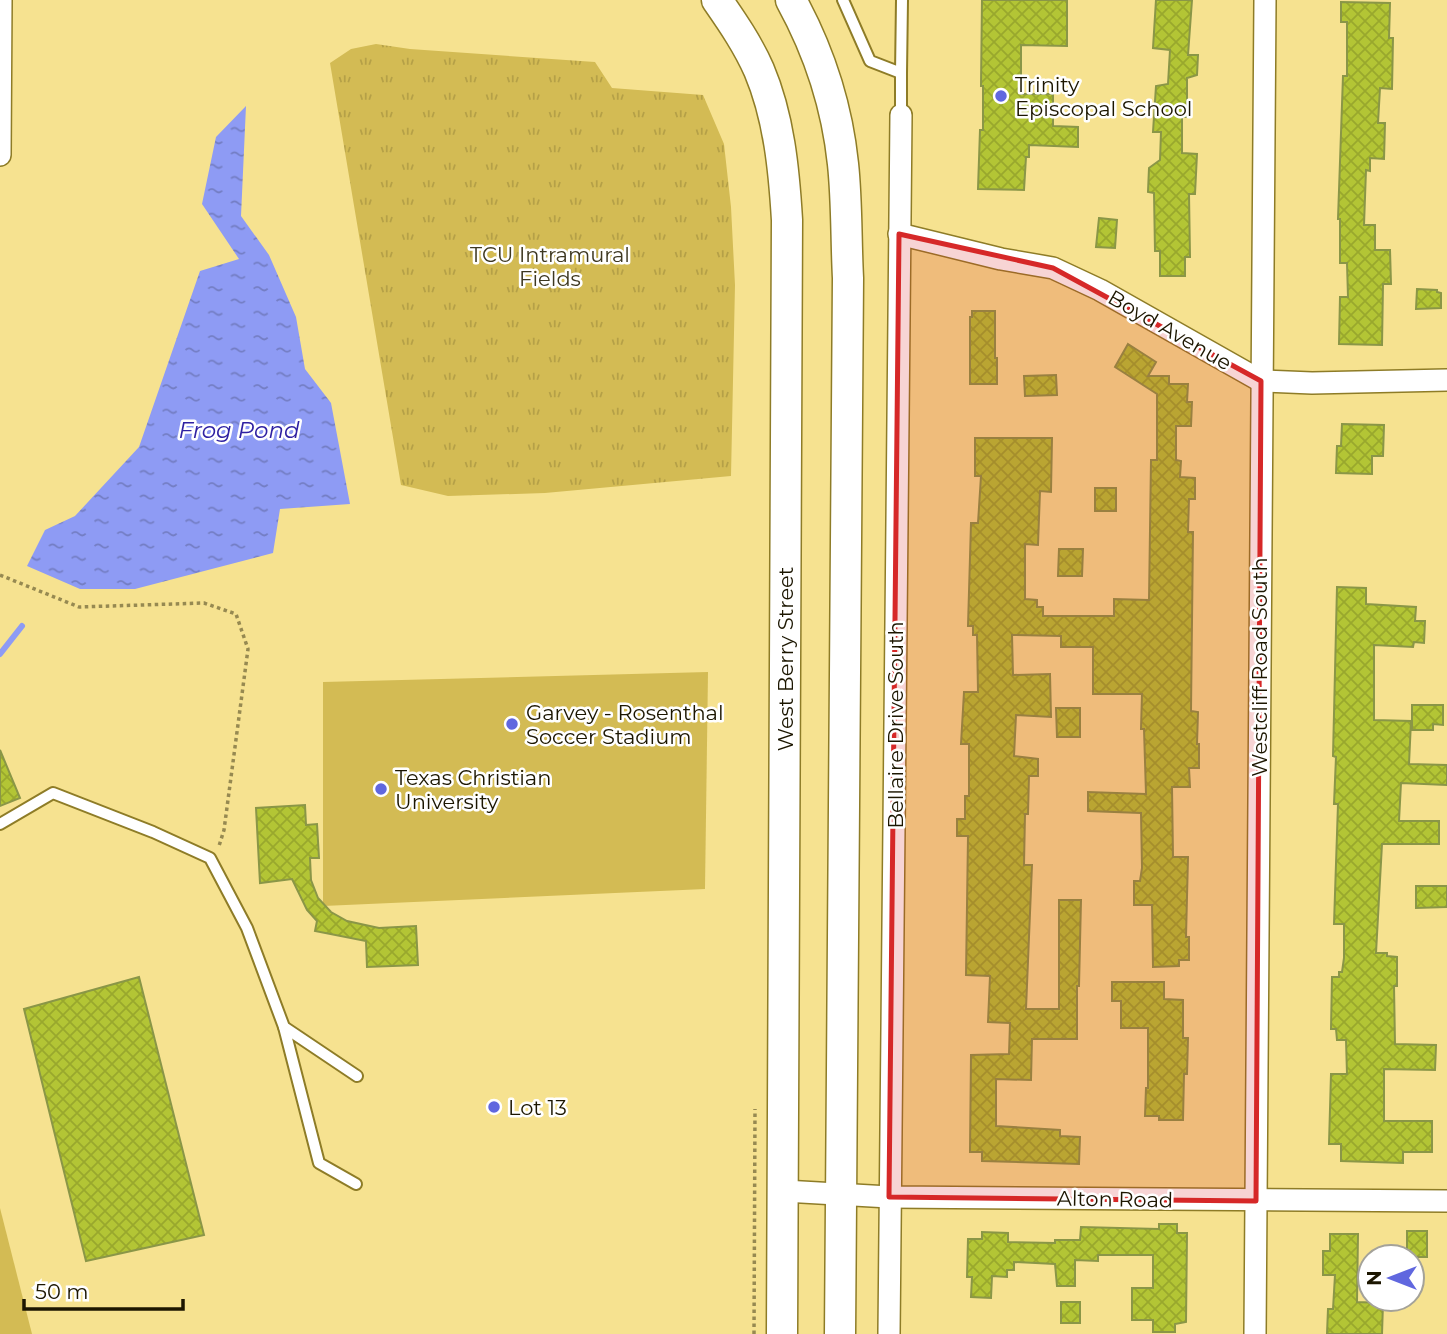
<svg xmlns="http://www.w3.org/2000/svg" width="1447" height="1334" font-family="Montserrat,sans-serif">
  <defs>
    <pattern id="park-tufts" width="24" height="20" patternUnits="userSpaceOnUse" patternTransform="scale(1.75)"><rect width="24" height="20" fill="#d3bb54"/><path d="M3 7l-1-3M5 7V3M7 7l1-3M15 17l-1-3M17 17v-4M19 17l1-3" fill="none" stroke="#b5a047"/></pattern>
    <pattern id="water-ripples" width="26" height="14" patternUnits="userSpaceOnUse" patternTransform="scale(1.75)"><rect width="26" height="14" fill="#8e9bf4"/><path d="M2 4q2-2 4 0t4 0M15 11q2-2 4 0t4 0" fill="none" stroke="#737dc3"/></pattern>
    <pattern id="building-cross-hatch" width="8" height="8" patternUnits="userSpaceOnUse" patternTransform="scale(1.75)"><rect width="8" height="8" fill="#b3c535"/><path d="M0 0l8 8M0 8l8-8" fill="none" stroke="#99a82d"/></pattern>
  </defs>
  <rect width="100%" height="100%" fill="#f6e290"/>
  <g fill="#d3bb54">
    <path d="M708,672l-3,217 -382,17v-224z"/>
    <path d="M0,1208l32,126h-32z"/>
  </g>
  <path fill="url(#park-tufts)" d="M376,44l34,5 185,13 17,26 91,7 21,49 7,63 4,78 -4,191 -186,17 -97,3 -47,-11 -71,-422 21,-14z"/>
  <path fill="url(#water-ripples)" d="M246,106l-5,110 28,39 27,62 9,52 26,34 19,101 -70,5 -7,44 -138,36h-55l-53,-23 18,-36 30,-14 64,-69 61,-176 39,-12 -37,-55 14,-67z"/>
  <g fill="none" stroke-linecap="round" stroke-linejoin="round">
    <path stroke="#8e9bf4" stroke-width="6" d="M0,654l22,-28"/>
  </g>
  <g fill="url(#building-cross-hatch)" stroke="#8a9647" stroke-width="2">
    <path d="M982,0h85v46l-46,-1v49h32v32l25,1v20l-49,-2v12h-3l-2,33 -46,-1 2,-59h3v-44h-2z"/>
    <path d="M1156,0h36l-4,55h10l-1,20 -10,3v39h-5v36l15,1 -2,40h-6l1,63h-5v19h-25v-25h-5l-1,-58 -6,-1 1,-24 11,-8 1,-28h-8l3,-46 12,-2 2,-34 -17,-2z"/>
    <path d="M1341,2l49,1 -1,35h4l-1,51 -12,-1 -2,35h7l-1,36 -14,-1v13l-4,-1 -2,55h11v25h15l1,34h-8l-1,61 -43,-1 1,-47h8l-1,-34h-7v-44h-2l5,-143h4v-54h-6z"/>
    <path d="M1099,218l18,2 -2,28 -19,-1z"/>
    <path d="M1417,289l20,1v2l4,1v15l-25,1z"/>
    <path d="M972,311h23v47h2v26h-27v-67h2z"/>
    <path d="M1128,344l28,18 -8,14h21v8h19l-1,18h5l-1,24h-15v34l5,1 -1,16 15,1v21h-6l-1,33h5l-2,179 7,1 -1,32h2v24h-10l1,19h-18l1,70h15l-2,80h3v23h-10v6l-26,1 -1,-62h-18v-24h6l2,-13 -1,-55 -53,-2v-19l58,2 -2,-65h-3l1,-35h-49v-47h-32v-11l-49,-1 1,40 37,-1 1,43 -35,-2 -2,41 24,3v17h-9l-1,38h-3l-1,51h8l-6,144h33v-109h22l-2,86h-2v53h-45l-1,41 -35,-1v47l64,4v6l20,1 -1,27 -97,-3v-9h-12l1,-97 38,-1 1,-31 -22,-1 2,-46 -24,-1 2,-139h-11v-17h8v-23h4v-52h-8l3,-52h14l-1,-57h-4v-9h-5l3,-103h7l3,-47h-6v-38h77l-1,54 -11,-1 -2,54 -13,-1v55l12,1v7h6v9h71v-17l35,1 2,-140h6v-66l-42,-27z"/>
    <path d="M1056,375l1,20 -32,1 -1,-20z"/>
    <path d="M1342,424l42,1 -1,31h-11v18l-36,-1 1,-27h4z"/>
    <rect x="1095" y="488" width="21" height="23"/>
    <path d="M1059,549h24l-1,27h-24z"/>
    <path d="M1337,587l29,1v16l50,3 -1,14h10l-1,22 -10,-1 -1,5 -39,-2v75l37,1 -2,43 38,1v20l-46,-2 -2,38h40v23h-57l-6,109h11v3l10,1v29h-3l1,58 41,1 -1,25 -51,-1v52h48v31h-29v11l-62,-2v-17h-12l2,-70h16l-1,-34h-9l-1,-11h-5l1,-52h7v-5h3l2,-14v-34h-10l4,-120h-4l2,-47 -3,-1z"/>
    <path d="M1412,705h31v20l-10,-1v6h-21z"/>
    <path d="M1056,708h24v29h-23z"/>
    <path d="M0,750l20,48 -20,8z"/>
    <path d="M305,805l1,20 11,-1 2,34h-9l1,22 7,18 13,14 16,9 32,7 37,-2 2,39 -51,2 -1,-26 -51,-10 2,-10 -10,-11 -15,-31 -32,4 -4,-75z"/>
    <path d="M1416,886h31v21l-31,1z"/>
    <path d="M139,977l65,258 -118,26 -62,-252z"/>
    <path d="M1112,982h52v17l19,1v38h5l-1,36h-3l-1,46h-24v-4h-14l1,-28h2v-60h-27v-27h-9z"/>
    <path d="M1159,1224h18v9h10l-1,89 -11,2v8h-22v-12h-21v-32h21v-33h-55v6l-23,-1v26h-18l-2,-22 -41,-2v8h-7v7l-15,-1 -1,22 -20,-1 1,-20h-5l1,-38h14v-7l26,1v9l47,1v-3h25l1,-13 78,2z"/>
    <rect x="1407" y="1231" width="20" height="26"/>
    <path d="M1330,1234h28l-1,68 26,1 -1,31h-55l1,-25h5l2,-34h-12v-24h7z"/>
    <rect x="1061" y="1302" width="19" height="21"/>
  </g>
  <g fill="none" stroke-linecap="round" stroke-linejoin="round">
    <defs>
      <g id="service">
        <path d="M843,0l27,61 31,12 1,-73"/>
        <path d="M901,115v-42"/>
        <path d="M0,824l53,-31 100,39 57,26 37,70 37,99 73,49"/>
        <path d="M284,1027l35,136 37,21"/>
      </g>
      <g id="minor">
        <path d="M0,155l1,-155"/>
        <path d="M899,234l102,25 52,9 47,22 161,91 51,2 135,-3"/>
        <path d="M784,1191l105,6 558,4"/>
        <path d="M889,1334l12,-1219"/>
        <path d="M1255,1334l10,-1334"/>
      </g>
      <g id="secondary">
        <path d="M717,0c16,23 31,45 42,70 20,47 25,100 28,150l-5,1114"/>
        <path d="M791,0c28,51 46,106 52,164 4,37 3,76 5,114l-8,1056"/>
      </g>
    </defs>
    <use href="#service" stroke="#8e7c27" stroke-width="14"/>
    <use href="#minor" stroke="#8e7c27" stroke-width="24"/>
    <use href="#secondary" stroke="#8e7c27" stroke-width="33"/>
    <g stroke="#968951" stroke-width="3.5" stroke-dasharray="3.5 3.5" stroke-linecap="butt">
      <path d="M0,575l79,32 125,-4 32,11 12,35 -24,181 -5,16"/>
      <path d="M754,1334l1,-225"/>
    </g>
    <use href="#service" stroke="#fff" stroke-width="10"/>
    <use href="#minor" stroke="#fff" stroke-width="21"/>
    <use href="#secondary" stroke="#fff" stroke-width="30"/>
  </g>
  <path fill="#d62828" fill-opacity="0.2" stroke="#d62828" stroke-width="5" stroke-linejoin="round" d="M899,234l154,34 208,113 -5,820 -367,-4z"/>
  <g fill="#6067df" stroke="#fff" stroke-width="2.5">
    <circle cx="1001" cy="96" r="7"/>
    <circle cx="512" cy="724" r="7"/>
    <circle cx="381" cy="789" r="7"/>
    <circle cx="494" cy="1107" r="7"/>
  </g>
  <g text-anchor="middle" dominant-baseline="central" stroke-width="5" stroke-linejoin="round" paint-order="stroke">
    <g font-size="21" fill="#1c1600" stroke="#fff" text-anchor="start">
      <text x="1015" y="84">Trinity<tspan x="1015" dy="24">Episcopal School</tspan></text>
      <text x="526" y="712">Garvey - Rosenthal<tspan x="526" dy="24">Soccer Stadium</tspan></text>
      <text x="395" y="777">Texas Christian<tspan x="395" dy="24">University</tspan></text>
      <text x="508" y="1107">Lot 13</text>
    </g>
    <g font-size="21" fill="#3e3821" stroke="#fff">
      <text x="550" y="254">TCU Intramural<tspan x="550" dy="24">Fields</tspan></text>
    </g>
    <g font-size="21" fill="#1c1600" stroke="#fff">
      <text transform="translate(1170 330) rotate(30)">Boyd Avenue</text>
      <text transform="translate(785 659) rotate(-90)">West Berry Street</text>
      <text transform="translate(1259 667) rotate(-90)">Westcliff Road South</text>
      <text transform="translate(895 725) rotate(-90)">Bellaire Drive South</text>
      <text transform="translate(1115 1199) rotate(1)">Alton Road</text>
    </g>
    <g font-size="23" font-style="italic" fill="#2f21a2" stroke="#fff">
      <text x="239" y="430">Frog Pond</text>
    </g>
  </g>
  <g transform="translate(1391 1278) rotate(270)"><circle r="33" fill="#ffffff" stroke="#a4a299" stroke-width="2"/>
  <path d="M0-5L12 26L0 18L-12 26Z" fill="#6067df"/>
  <text y="-10" font-size="19" font-weight="bold" text-anchor="middle" fill="#1c1600">N</text>
  </g>
  <path d="M24 1299v10h159v-10" fill="none" stroke="#1c1600" stroke-width="3.5"/>
  <text x="35" y="1299" font-size="21" fill="#1c1600" stroke="#ffffff" stroke-width="5" paint-order="stroke">50 m</text>
</svg>
